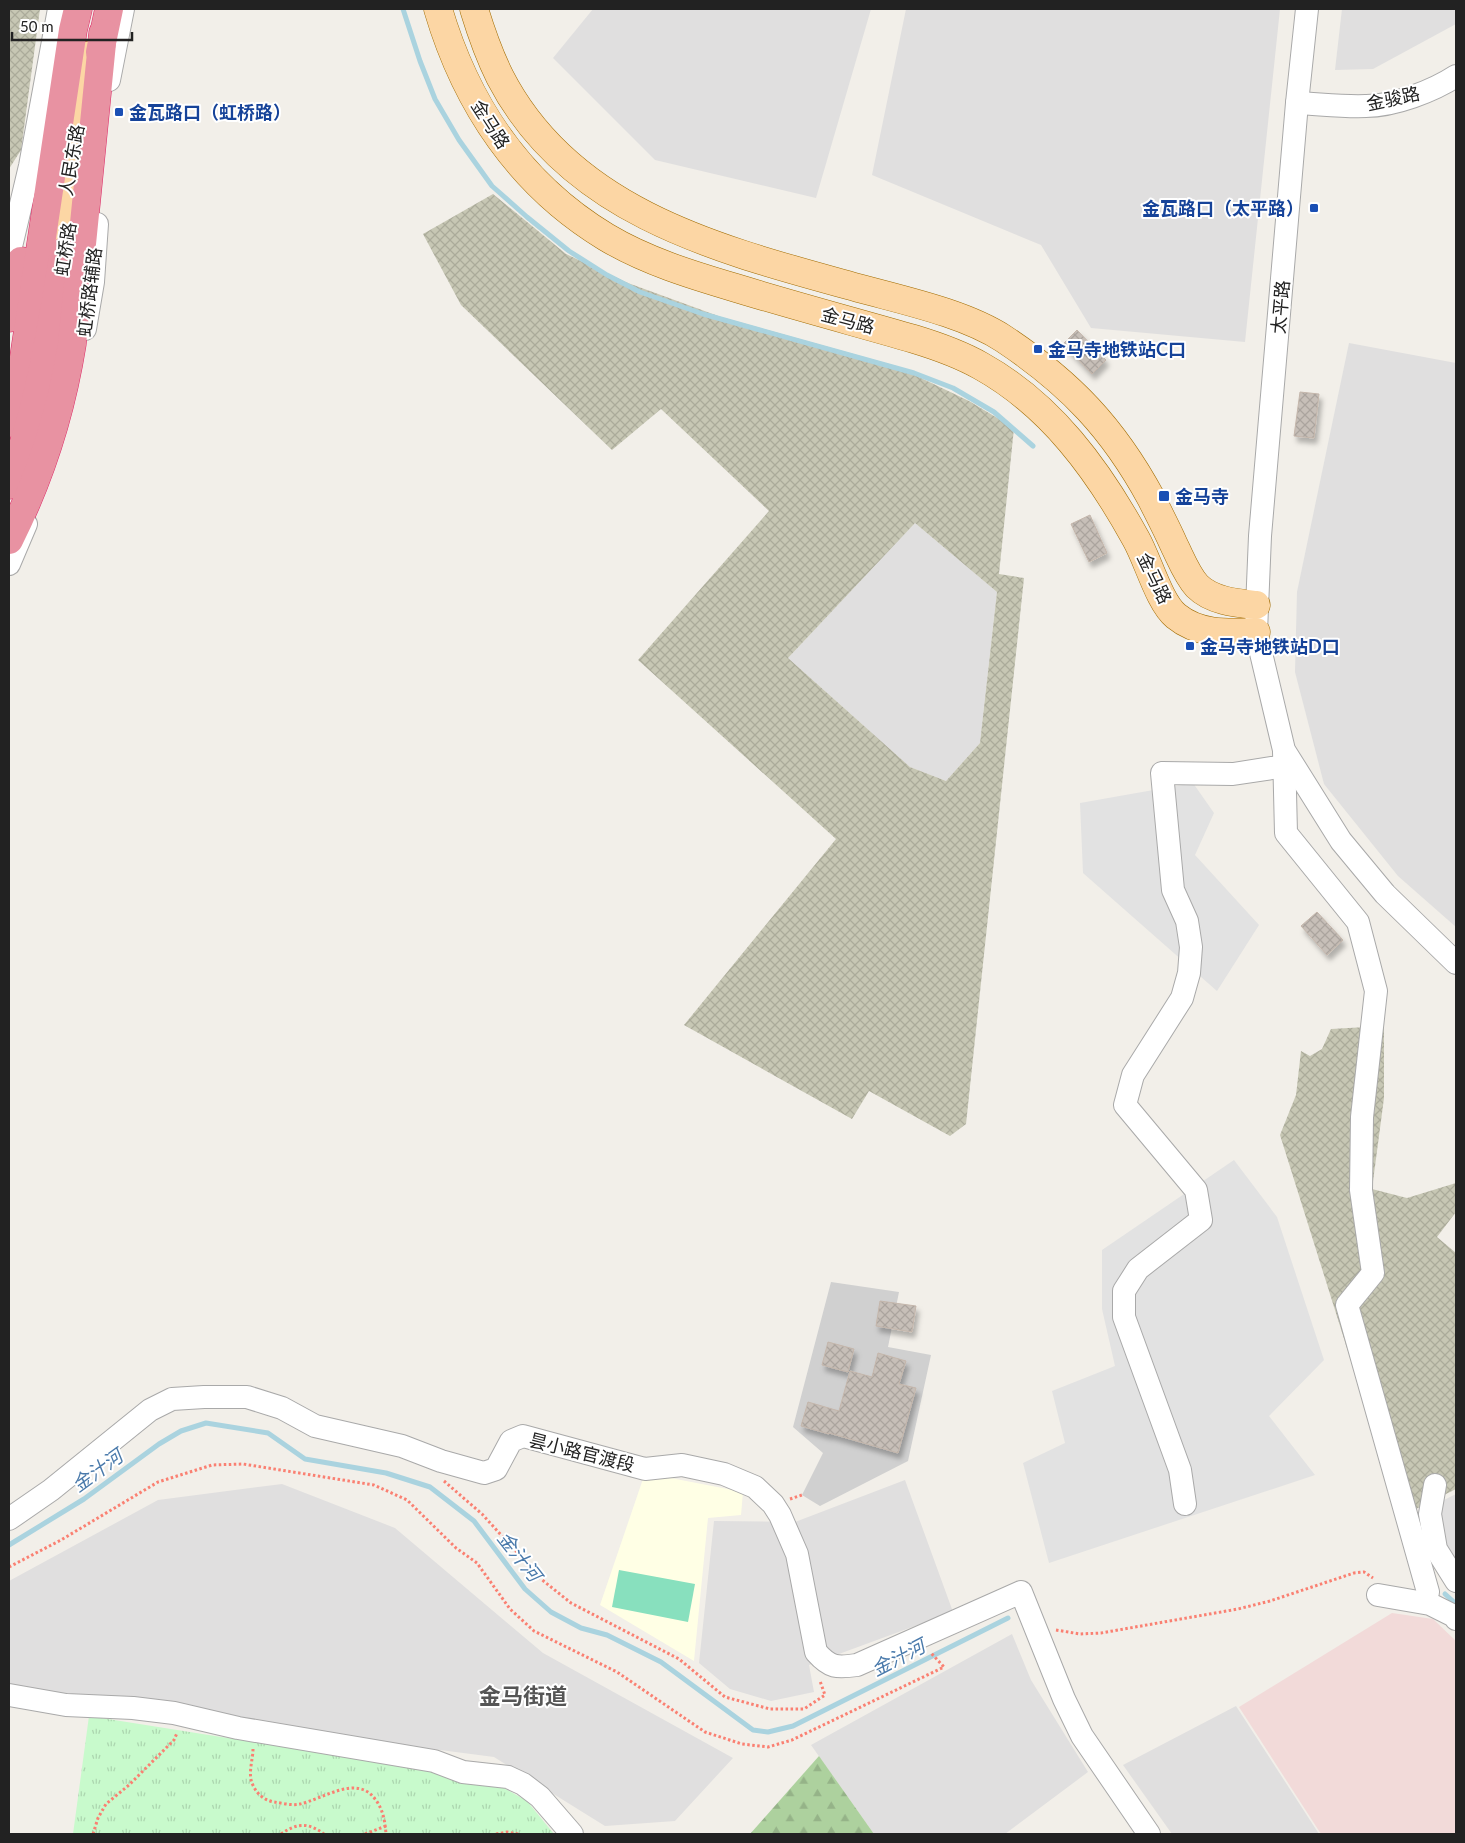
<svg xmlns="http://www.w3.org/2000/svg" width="1465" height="1843" font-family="Lato,'Noto Sans SC',sans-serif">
  <defs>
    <pattern id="construction-cross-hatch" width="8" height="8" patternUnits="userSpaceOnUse" patternTransform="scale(1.25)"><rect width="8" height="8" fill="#c7c7b4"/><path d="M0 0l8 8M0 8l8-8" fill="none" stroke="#abab9a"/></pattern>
    <pattern id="forest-firs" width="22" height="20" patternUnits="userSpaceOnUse" patternTransform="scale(1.25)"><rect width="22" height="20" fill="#add19e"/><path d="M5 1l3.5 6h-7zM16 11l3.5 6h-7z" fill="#95b388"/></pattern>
    <pattern id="park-tufts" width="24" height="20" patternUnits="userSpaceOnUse" patternTransform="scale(1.25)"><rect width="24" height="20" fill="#c8facc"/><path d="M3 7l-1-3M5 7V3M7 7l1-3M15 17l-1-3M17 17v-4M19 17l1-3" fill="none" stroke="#acd6af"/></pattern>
    <pattern id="building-cross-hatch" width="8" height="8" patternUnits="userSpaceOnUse" patternTransform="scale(1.25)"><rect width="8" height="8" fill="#c7bfb8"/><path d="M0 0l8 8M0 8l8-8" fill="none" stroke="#aba49e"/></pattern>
    <filter id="shadow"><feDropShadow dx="3" dy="5.5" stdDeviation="2.5" flood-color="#0004"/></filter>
  </defs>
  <rect width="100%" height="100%" fill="#f2efe9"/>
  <g fill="#e0dfdf">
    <path d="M593,9h278l-55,189 -161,-38 -102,-102z"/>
    <path d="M906,9h374l-35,333 -154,-14 -50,-83 -169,-70z"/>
    <path d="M1342,9h114v15l-83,45 -38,1z"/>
    <path d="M1349,343l107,20v564l-58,-51 -74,-92 -29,-112 2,-80z"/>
    <path d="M915,523l82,69 -17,151 -34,38 -36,-14 -122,-109z"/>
    <path d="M905,1480l48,132 -144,53 5,27 -43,9 -41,-12 -31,-26 15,-142 81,1z"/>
    <path d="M282,1484l113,44 148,125 190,105 -58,63 -70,5 -111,-69 -485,-63v-113l149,-81z"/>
    <path d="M1456,1494v75l-13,-18 -7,-47z"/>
    <path d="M1012,1634l19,46 57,92 -83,62h-131l-63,-89z"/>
    <path d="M1236,1706l83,128h-147l-49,-69z"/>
  </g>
  <path fill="#f2dad9" d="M1392,1613l41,6 23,22v193h-135l-82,-127z"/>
  <path fill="#ffffe5" d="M645,1473l98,19 -2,23 -33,3 -14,143 -94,-56z"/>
  <path fill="#d0d0d0" d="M831,1282l68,10 -11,55 43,8 -23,106 -88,45 -18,-11 21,-42 -30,-26z"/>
  <g fill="url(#construction-cross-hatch)" fill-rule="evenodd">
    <path d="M9,9h31l-19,141 -12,19z"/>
    <path d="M493,194l73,60 62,29 93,34 175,49 73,35 45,27 -15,146 25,4 -58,546 -16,12 -81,-45 -17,28 -168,-94 152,-186 -198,-179 131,-149 -108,-102 -49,41 -151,-145 -38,-71zM915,523l82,69 -17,151 -34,38 -36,-14 -122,-109z"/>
    <path d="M1384,1026v72l-12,91 35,9 49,-15v29l-19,25 19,16v236l-56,28 -120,-382 16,-40 5,-44 9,5 12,-7 9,-20z"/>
  </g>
  <path fill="url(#forest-firs)" d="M819,1756l55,78h-124z"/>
  <path fill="url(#park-tufts)" d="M89,1716l335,53 78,18 25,14 27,33h-481z"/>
  <path fill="#88e0be" d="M619,1570l76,14 -7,38 -76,-15z"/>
  <g fill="#e2e2e2">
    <path d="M1193,783l21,30 -19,42 64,70 -42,66 -134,-118 -3,-70z"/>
    <path d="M1234,1160l43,57 47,143 -55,56 46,59 -266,88 -26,-100 42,-20 -13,-52 63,-25 -13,-57v-59z"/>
  </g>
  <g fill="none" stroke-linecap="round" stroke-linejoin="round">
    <g stroke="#aad3df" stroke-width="5">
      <path d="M403,9l17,52 15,38 24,41 33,46 35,31 42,34 38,24 33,17 63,22 211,59 39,15 41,24 39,34"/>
      <path d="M9,1545l75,-46 75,-55 22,-13 25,-8 62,10 37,26 81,14 44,14 44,34 51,68 26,23 30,16 26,7 54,27 92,68 15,2 25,-6 215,-108"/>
      <path d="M1445,1594l11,10"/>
    </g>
  </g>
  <g fill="url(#building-cross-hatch)" stroke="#c4b6ab" filter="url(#shadow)">
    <path d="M1077,330l29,30 -14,14 -29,-30z"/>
    <path d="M1300,392l19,2 -5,44 -20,-2z"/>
    <path d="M1090,515l17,38 -18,9 -18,-38z"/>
    <path d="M1317,912l26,28 -16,15 -26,-29z"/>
    <path d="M880,1301l36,5 -4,26 -36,-6z"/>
    <path d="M828,1342l26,7 -6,23 -26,-7z"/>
    <path d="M878,1353l28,8 -7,23 17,4 -18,65 -69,-20v1l-28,-8 7,-24 31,9 11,-40 22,6z"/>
  </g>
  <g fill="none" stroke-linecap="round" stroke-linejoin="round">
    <defs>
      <g id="minor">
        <path d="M1307,9l-10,94 -37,433 -4,96 28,118 57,91 44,53 71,69"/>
        <path d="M109,80l14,-71"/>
        <path d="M1297,103c23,1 46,4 69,3 28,0 67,-15 90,-30"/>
        <path d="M9,255l21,-89 29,-157"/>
        <path d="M85,329l8,-47 4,-58"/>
        <path d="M9,564l17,-40"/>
        <path d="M1284,751l2,82 72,89 18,69 -14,126 -1,73 12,83 -26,32 81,287"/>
        <path d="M1435,1485l-5,29 6,35 20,32"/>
        <path d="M1185,1504l-5,-34 -56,-153v-26l14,-22 63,-49 -5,-30 -71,-85 8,-30 49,-77 7,-25 2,-26 -4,-26 -14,-31 -11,-117 71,1 52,-8"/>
        <path d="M9,1519l42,-29 99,-80 22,-11 32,-2h43l35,11 33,18 87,20 39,15 43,12 12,-4 15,-28 12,-5 122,33 37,-4 42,9 31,13 18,17 7,11 17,39 19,98c14,16 21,16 41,13l164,-73 43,107 18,37 67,98"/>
        <path d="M1378,1595l52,9 24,12 2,3"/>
        <path d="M9,1695l57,10 67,3 41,5 64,15 196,33 29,11 45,5 15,7 17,13 32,37"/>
      </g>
      <g id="major">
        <path d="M438,9c28,95 82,176 168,228 40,24 86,38 130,51 59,18 119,34 178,51 23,7 46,15 67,27 70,39 117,104 155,173 12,21 23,63 40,77 23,19 52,17 80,16"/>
        <path d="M474,9c7,23 15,46 26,68 71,138 225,174 362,212 44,12 104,25 142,50 66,44 109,89 147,159 8,16 16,31 23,47 7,14 13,30 23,41 15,15 39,17 59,19"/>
        <path d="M51,276l39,-221"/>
      </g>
      <g id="highway">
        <path d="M100,52l9,-43"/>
        <path d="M9,318l12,-57"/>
        <path d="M9,423l14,-59 50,-334 5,-21"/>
        <path d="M9,485c30,-75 42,-154 55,-234"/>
        <path d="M9,540c31,-62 52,-127 63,-196l31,-311"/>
      </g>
    </defs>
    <use href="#minor" stroke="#a9a9a9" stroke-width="24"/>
    <use href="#major" stroke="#a06b00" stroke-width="29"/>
    <use href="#highway" stroke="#dc2a67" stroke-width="29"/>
    <g stroke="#fa8072" stroke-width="3" stroke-dasharray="2.5 2.5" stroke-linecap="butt">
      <path d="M444,1481l38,33 59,65 30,24 108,56 46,38 45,12h34l21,-14 -5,-14"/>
      <path d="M790,1499l12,-4"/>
      <path d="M9,1567l52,-27 97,-58 54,-17 31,-1 131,21 33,15 49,48 21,15 33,46 24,22 83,41 88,60 37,12 26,3 24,-7 152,-73 -13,-14"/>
      <path d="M1056,1630l24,4 21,-1 137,-24 32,-8 84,-28 10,-1 9,6"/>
      <path d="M253,1749c0,10 -5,24 -1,34 4,10 11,17 22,19 8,1 18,4 26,2 23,-5 57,-30 75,-5 8,10 10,22 11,35"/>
      <path d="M93,1834l5,-16 8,-14 23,-19 45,-45 3,-7"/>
      <path d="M281,1834c16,-11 27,-12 43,0"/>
      <path d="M365,1834l21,-8"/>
      <path d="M496,1834l11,-2 11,2"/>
    </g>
    <use href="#minor" stroke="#fff" stroke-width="22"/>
    <use href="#major" stroke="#fcd6a4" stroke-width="28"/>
    <use href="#highway" stroke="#e892a2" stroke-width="28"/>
  </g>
  <g fill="#1a4fb4" stroke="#fff" stroke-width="2">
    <rect x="114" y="107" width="10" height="10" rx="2.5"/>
    <rect x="1309" y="203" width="10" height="10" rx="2.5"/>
    <rect x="1033" y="344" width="10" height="10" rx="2.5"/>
    <rect x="1158" y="490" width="12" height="12" rx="2.5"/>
    <rect x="1185" y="641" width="10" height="10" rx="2.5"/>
  </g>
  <g text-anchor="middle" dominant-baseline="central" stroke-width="4" stroke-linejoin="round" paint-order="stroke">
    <g font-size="18" fill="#222" stroke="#fff">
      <text transform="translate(1393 98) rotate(-12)">金骏路</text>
      <text transform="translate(491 124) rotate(57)">金马路</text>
      <text transform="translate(71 160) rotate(-80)">人民东路</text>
      <text transform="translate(65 249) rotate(-81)">虹桥路</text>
      <text transform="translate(89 292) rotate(-83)">虹桥路辅路</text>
      <text transform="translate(1280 307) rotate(-85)">太平路</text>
      <text transform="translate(848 320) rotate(15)">金马路</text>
      <text transform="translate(1155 578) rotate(64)">金马路</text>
      <text transform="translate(582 1452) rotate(14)">昙小路官渡段</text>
    </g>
    <g font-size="18" font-weight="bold" fill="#164399" stroke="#fff" text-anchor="start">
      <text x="129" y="112">金瓦路口（虹桥路）</text>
      <text x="1304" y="208" text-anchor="end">金瓦路口（太平路）</text>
      <text x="1048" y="349">金马寺地铁站C口</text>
      <text x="1175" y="496">金马寺</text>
      <text x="1200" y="646">金马寺地铁站D口</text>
    </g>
    <g font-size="19" font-style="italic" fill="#4a7aab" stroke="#fff">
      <text transform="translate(97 1470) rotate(-36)">金汁河</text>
      <text transform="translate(520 1556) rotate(52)">金汁河</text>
      <text transform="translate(898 1657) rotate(-27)">金汁河</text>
    </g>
    <g font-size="22" font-weight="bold" fill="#555" stroke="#fff">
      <text x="523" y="1695">金马街道</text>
    </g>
  </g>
  <rect width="1465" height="1843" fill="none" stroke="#222222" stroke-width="20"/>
  <path d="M12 32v8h120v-8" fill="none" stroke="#222222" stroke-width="2.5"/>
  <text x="20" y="32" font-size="15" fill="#222222" stroke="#ffffff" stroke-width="4" paint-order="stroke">50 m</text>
</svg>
